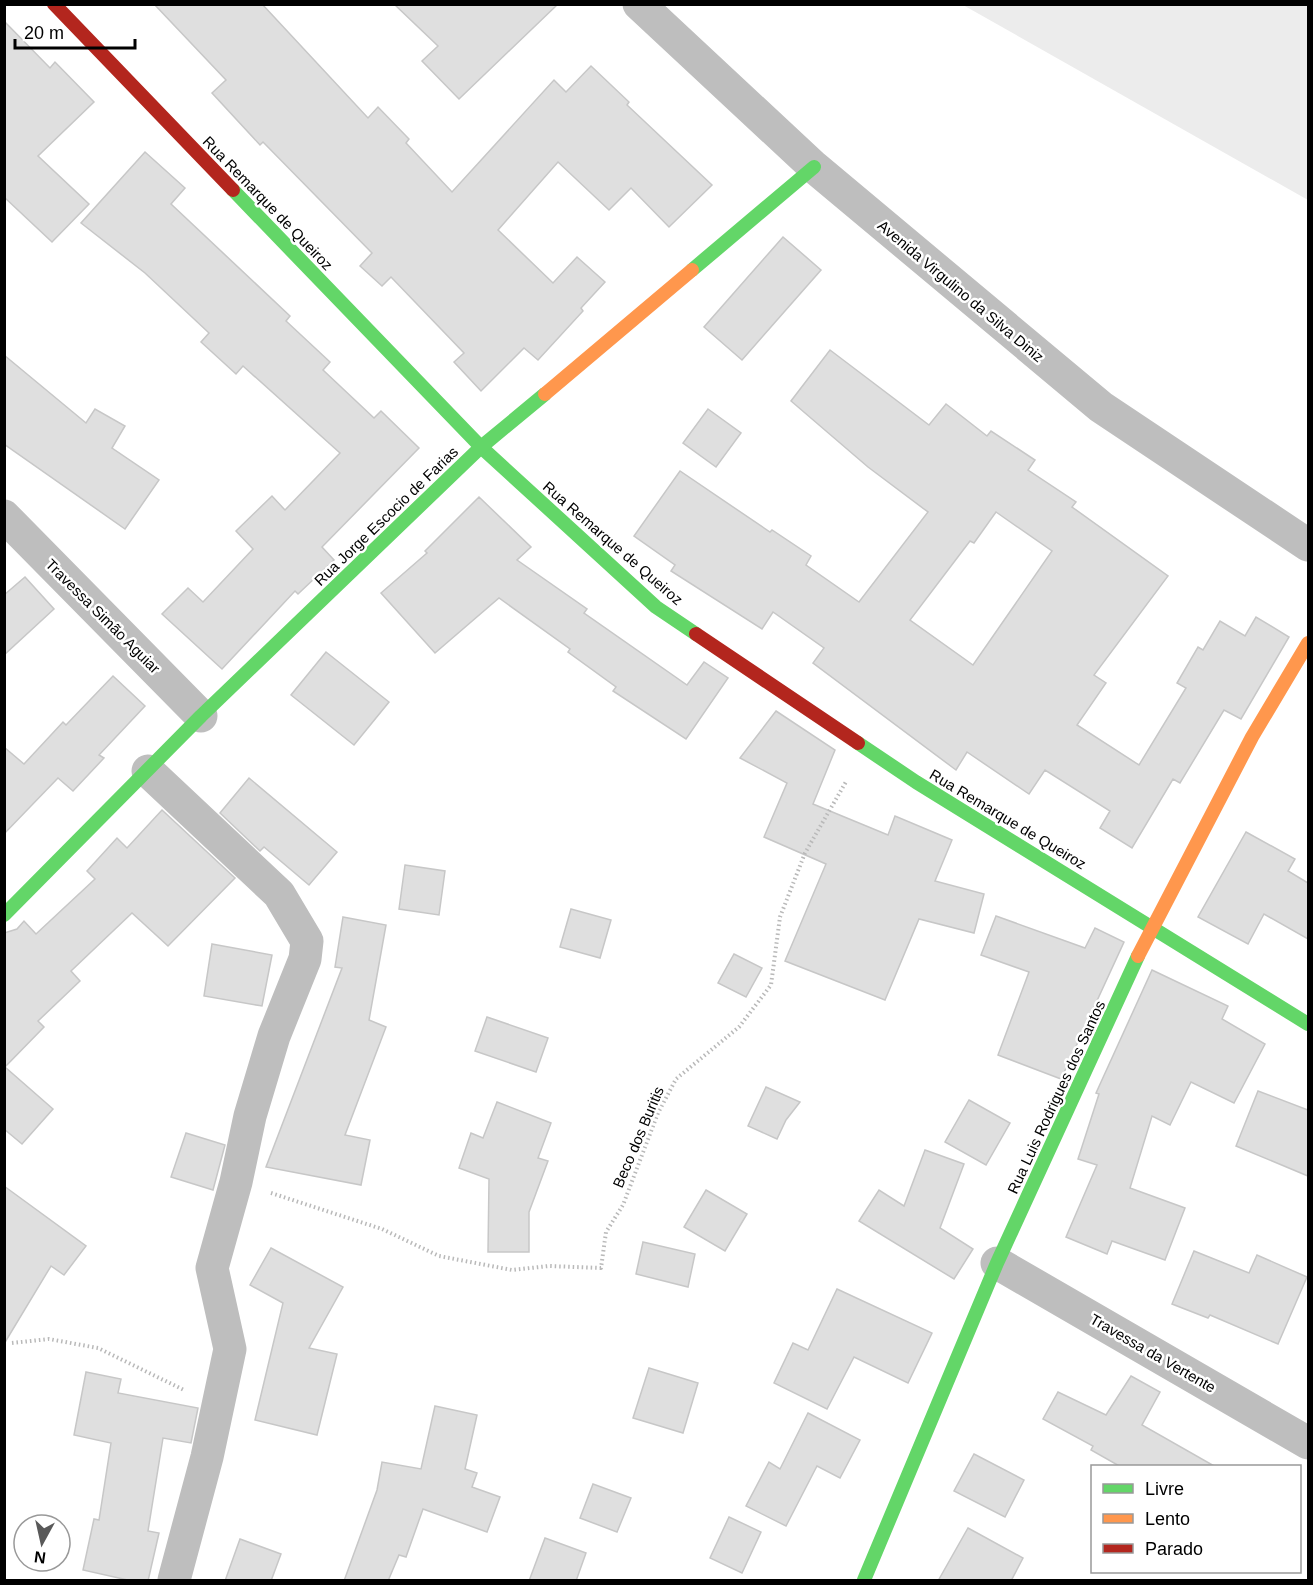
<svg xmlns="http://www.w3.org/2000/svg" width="1313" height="1585" font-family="Arial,sans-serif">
  <rect width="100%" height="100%" fill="#fff"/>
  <path fill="#ececec" d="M963,5h345v195z"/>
  <g fill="#dfdfdf" stroke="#c7c7c7" stroke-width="1.5" fill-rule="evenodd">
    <path d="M154,4h108l106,114 10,-11 31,32 -3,4 46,49 102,-112 12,12 25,-26 38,36 -2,3 85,80 -43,42 -38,-39 -22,22 -51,-48 -60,68 55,53 24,-26 28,25 -24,26 2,3 -45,49 -14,-12 -43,43 -27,-29 10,-9 -73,-76 -9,9 -22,-20 12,-13 -109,-111 -3,3 -48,-52 14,-13z"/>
    <path d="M394,4h164l-99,95 -37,-38 16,-15z"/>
    <path d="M4,21l46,47 5,-6 39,40 -56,54 51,48 -37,38 -48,-45z"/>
    <path d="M145,152l40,36 -14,16 119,112 -4,5 44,41 -7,8 51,48 7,-7 38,37 -97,99 12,13 -36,34 -3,-3 -73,78 -60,-55 26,-26 15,14 50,-53 -17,-18 36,-35 13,14 55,-57 -97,-87 -7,8 -35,-32 8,-9 -64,-60 -64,-50z"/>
    <path d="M783,237l38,33 -79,90 -38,-33z"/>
    <path d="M830,350l99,75 17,-21 41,32 4,-5 44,29 -7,10 48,32 -4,5 96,69 -74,99 12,8 -29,42 62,40 47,-77 -9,-5 21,-36 5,3 17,-29 25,15 11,-19 33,20 -48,82 -17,-9 -44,73 -7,-4 -41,69 -32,-20 10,-17 -65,-41 -16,24 -62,-42 -11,18 -143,-107 11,-15 -51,-36 -11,17 -91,-58 4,-6 -41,-29 46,-65 90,61 2,-2 39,26 -5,9 53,37 69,-90 -60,-45 -77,-66zM996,512l56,39 -79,114 -63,-45 60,-79 4,2z"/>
    <path d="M4,355l82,68 9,-14 30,17 -13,22 47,32 -34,49 -121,-85z"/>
    <path d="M708,409l33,24 -25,34 -33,-24z"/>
    <path d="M479,497l52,50 -14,13 70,49 -3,4 103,72 17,-23 24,16 -42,61 -73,-48 3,-4 -48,-35 2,-3 -71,-51 -64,55 -54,-60 46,-40 -2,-2z"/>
    <path d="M25,577l29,32 -50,46v-60z"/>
    <path d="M326,652l63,50 -35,43 -63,-50z"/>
    <path d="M113,676l32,30 -46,49 5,3 -31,33 -15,-13 -54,56v-87l20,17 39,-42 3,3z"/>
    <path d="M776,711l59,39 -22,54 75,31 7,-19 57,24 -17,41 49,13 -10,39 -55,-14 -34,81 -100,-39 41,-97 -62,-27 23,-54 -47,-25z"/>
    <path d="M249,778l88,74 -28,33 -45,-38 -4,4 -40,-38z"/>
    <path d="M162,810l73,68 -67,68 -36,-33 -61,58 9,10 -42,40 6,6 -39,40 48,42 -31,35 -18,-15v-196l13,-4 7,-8 12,13 59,-55 -8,-8 30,-33 10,10z"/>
    <path d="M1246,832l49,27 -7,12 20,12v56l-44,-25 -16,30 -50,-27z"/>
    <path d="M405,865l40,6 -6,44 -40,-6z"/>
    <path d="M571,909l40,11 -11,38 -40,-11z"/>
    <path d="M996,916l89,32 10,-20 29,14 -63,137 -63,-24 31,-83 -48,-17z"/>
    <path d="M343,917l43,8 -17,95 17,7 -41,108 25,5 -9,45 -95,-18 76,-199 -7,-1z"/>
    <path d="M212,944l60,11 -10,51 -58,-10z"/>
    <path d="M734,954l28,14 -16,29 -28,-14z"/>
    <path d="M1152,970l76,36 -6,13 43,25 -31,59 -43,-21 -21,43 -18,-9 -22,72 55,20 -20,52 -53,-19 -5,13 -41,-17 31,-72 -19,-6 21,-65 -3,-1z"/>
    <path d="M487,1017l61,21 -12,34 -61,-21z"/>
    <path d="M766,1087l34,15 -14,18 -9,19 -29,-13z"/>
    <path d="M1258,1091l50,19v66l-72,-30z"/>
    <path d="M969,1100l41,23 -24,42 -41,-23z"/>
    <path d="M497,1102l54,21 -13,35 10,3 -19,51v40h-41l1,-73 -30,-11 12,-35 12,5z"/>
    <path d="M186,1133l39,12 -12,45 -42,-13z"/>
    <path d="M925,1150l39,14 -24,64 33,21 -19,30 -95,-58 20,-31 25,16z"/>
    <path d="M4,1186l82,60 -22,29 -13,-9 -47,78z"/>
    <path d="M706,1190l41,24 -22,37 -41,-24z"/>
    <path d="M643,1242l52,12 -7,33 -52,-13z"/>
    <path d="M271,1248l72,39 -34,61 28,6 -20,81 -62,-15 28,-117 -33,-18z"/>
    <path d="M1194,1251l55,22 8,-18 50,22 -29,67 -68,-29 -2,3 -36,-14z"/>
    <path d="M837,1289l95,44 -24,50 -54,-26 -27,52 -53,-26 19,-40 15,7z"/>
    <path d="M649,1368l49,15 -15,50 -50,-15z"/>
    <path d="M86,1372l35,7 -3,14 80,15 -7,35 -28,-5 -15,93 11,2 -11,48h-16l-49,-11 11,-51 5,1 12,-77 -37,-8z"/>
    <path d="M1131,1376l29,16 -18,33 74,42h-95l-30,-17 2,-4 -50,-27 15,-27 48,23z"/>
    <path d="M435,1406l42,9 -12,54 12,4 -5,14 28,10 -13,35 -64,-23 -17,48 -7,-2 -11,26h-44l33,-91 5,-28 39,7z"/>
    <path d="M808,1413l52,27 -20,38 -23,-12 -31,60 -40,-20 23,-44 11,7z"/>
    <path d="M974,1454l50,26 -19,37 -51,-26z"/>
    <path d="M593,1484l38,14 -14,34 -37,-14z"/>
    <path d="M729,1517l32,15 -19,41 -32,-15z"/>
    <path d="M968,1528l55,30 -12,23h-73z"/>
    <path d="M545,1538l41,15 -10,28h-47z"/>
    <path d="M240,1539l41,15 -10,27h-46z"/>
  </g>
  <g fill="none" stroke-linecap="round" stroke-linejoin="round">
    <g stroke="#b9b9b9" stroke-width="4" stroke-dasharray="1.5 3" stroke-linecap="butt">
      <path d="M271,1193l111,36 57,27 73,14 37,-4 52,2 5,-36 17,-27 35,-92 18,-34 63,-52 32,-42 9,-68 25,-64 42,-73"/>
      <path d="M12,1343l37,-4 49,9 86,42"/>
    </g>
    <g stroke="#bebebe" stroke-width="33">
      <path d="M639,4l175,163 287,240 207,138"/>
      <path d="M4,516l197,200"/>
      <path d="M148,771l131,123 28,47 -2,18 -31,77 -24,80 -14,66 -24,86 18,81 -23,108 -33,123"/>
      <path d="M997,1263l311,180"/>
    </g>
    <g stroke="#63d668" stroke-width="14">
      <path d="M233,190l248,257 175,160 40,27"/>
      <path d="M692,270l122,-103"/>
      <path d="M858,743l58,39 392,242"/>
      <path d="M4,915l197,-199 280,-269 64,-53"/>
      <path d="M864,1580l133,-317 141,-307"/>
    </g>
    <g stroke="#ff974d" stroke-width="14">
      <path d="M545,394l147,-124"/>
      <path d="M1138,956l114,-219 56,-94"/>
    </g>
    <g stroke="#b3261e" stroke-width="14">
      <path d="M54,4l179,186"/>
      <path d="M696,634l162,109"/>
    </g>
  </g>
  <g text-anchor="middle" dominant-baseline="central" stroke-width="5" stroke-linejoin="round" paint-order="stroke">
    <g font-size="15" fill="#000" stroke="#fff">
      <text transform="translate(268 203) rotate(46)">Rua Remarque de Queiroz</text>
      <text transform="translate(961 291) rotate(40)">Avenida Virgulino da Silva Diniz</text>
      <text transform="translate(386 516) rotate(-44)">Rua Jorge Escocio de Farias</text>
      <text transform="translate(613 543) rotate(41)">Rua Remarque de Queiroz</text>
      <text transform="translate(103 616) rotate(45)">Travessa Simão Aguiar</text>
      <text transform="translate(1008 819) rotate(31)">Rua Remarque de Queiroz</text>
      <text transform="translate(1056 1097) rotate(-65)">Rua Luis Rodrigues dos Santos</text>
      <text transform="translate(638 1137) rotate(-67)">Beco dos Buritis</text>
      <text transform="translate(1153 1353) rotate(30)">Travessa da Vertente</text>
    </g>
  </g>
  <rect width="1313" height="1585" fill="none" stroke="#000000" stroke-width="12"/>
  <rect x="1091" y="1465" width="210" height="108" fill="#ffffff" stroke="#999999" stroke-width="1.5"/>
  <rect x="1103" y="1484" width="30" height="9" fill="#63d668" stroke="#999999" stroke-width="1.5"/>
  <text x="1145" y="1495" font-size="18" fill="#000000">Livre</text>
  <rect x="1103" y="1514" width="30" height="9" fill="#ff974d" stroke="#999999" stroke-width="1.5"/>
  <text x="1145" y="1525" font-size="18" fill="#000000">Lento</text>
  <rect x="1103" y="1544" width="30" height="9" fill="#b3261e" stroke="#999999" stroke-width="1.5"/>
  <text x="1145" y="1555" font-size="18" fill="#000000">Parado</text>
  <g transform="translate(42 1543) rotate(188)"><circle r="28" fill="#ffffff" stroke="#999999" stroke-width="1.5"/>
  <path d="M0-4.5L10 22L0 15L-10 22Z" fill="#595959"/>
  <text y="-9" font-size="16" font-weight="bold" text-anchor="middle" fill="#000000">N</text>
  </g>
  <path d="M15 39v9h120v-9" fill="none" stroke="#000000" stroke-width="3"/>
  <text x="24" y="39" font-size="18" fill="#000000" stroke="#ffffff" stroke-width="4.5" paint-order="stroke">20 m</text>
</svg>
